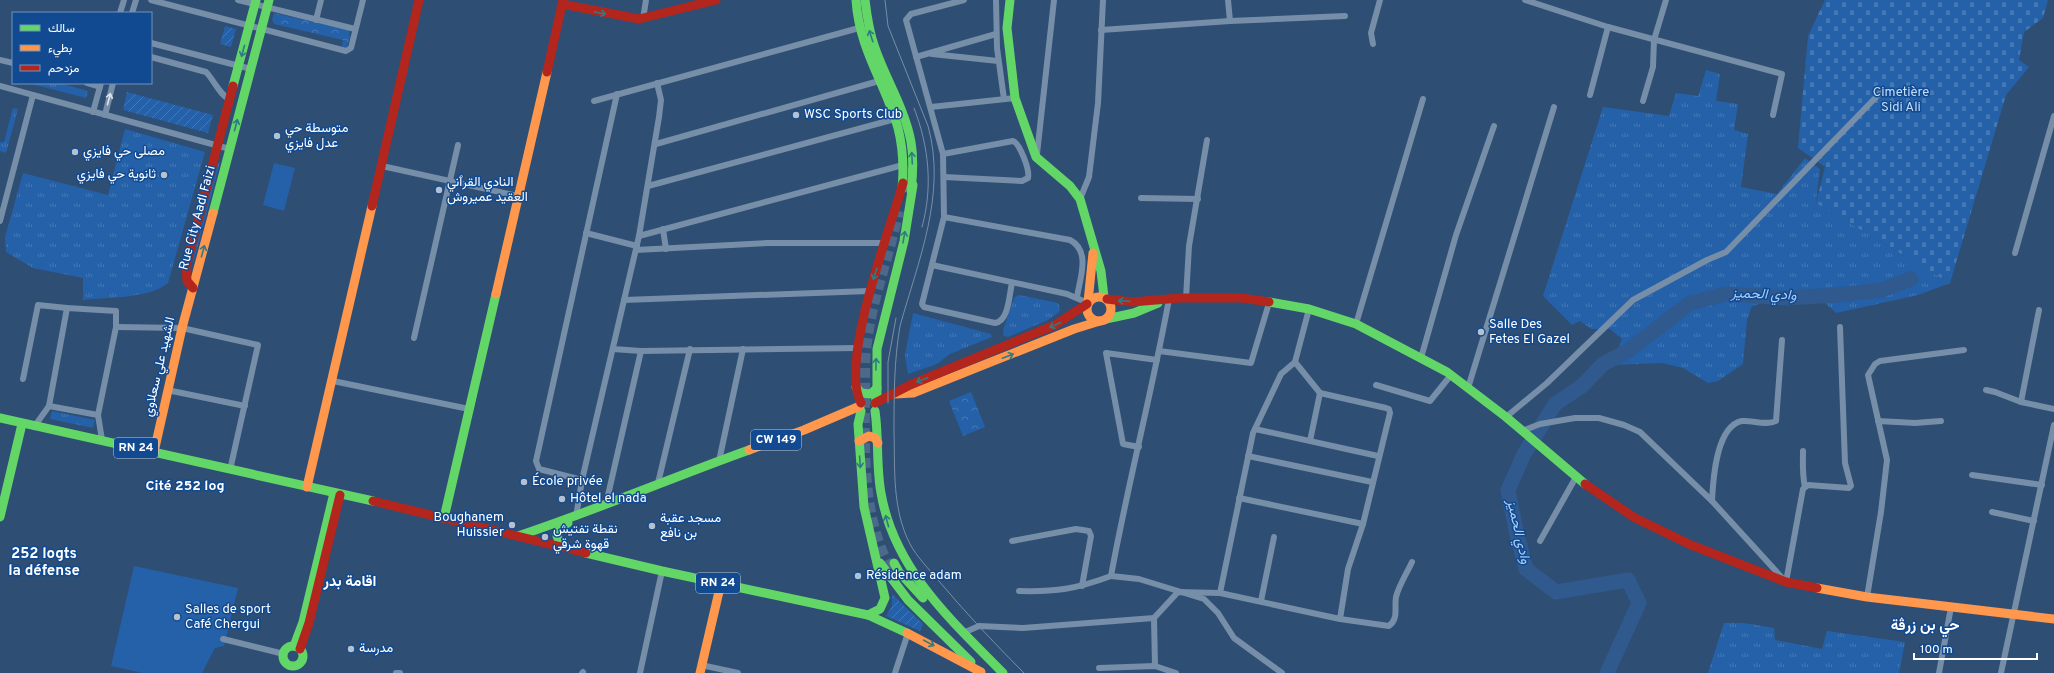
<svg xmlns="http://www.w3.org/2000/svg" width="2054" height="673" font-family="Overpass,Vazirmatn,sans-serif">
  <defs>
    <pattern id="grass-tufts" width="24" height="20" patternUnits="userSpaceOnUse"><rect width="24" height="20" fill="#2461a9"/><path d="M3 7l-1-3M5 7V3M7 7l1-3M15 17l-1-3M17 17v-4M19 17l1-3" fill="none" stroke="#4579b6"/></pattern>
    <pattern id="cemetery-stones" width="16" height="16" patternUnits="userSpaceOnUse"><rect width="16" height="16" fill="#2461a9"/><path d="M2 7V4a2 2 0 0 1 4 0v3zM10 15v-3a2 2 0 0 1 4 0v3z" fill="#4579b6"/></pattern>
    <pattern id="park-crowns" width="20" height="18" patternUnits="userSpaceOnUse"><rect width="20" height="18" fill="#2461a9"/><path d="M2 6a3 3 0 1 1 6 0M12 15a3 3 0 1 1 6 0" fill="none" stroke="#4579b6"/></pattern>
    <pattern id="garden-furrows" width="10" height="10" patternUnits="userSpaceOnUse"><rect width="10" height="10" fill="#2461a9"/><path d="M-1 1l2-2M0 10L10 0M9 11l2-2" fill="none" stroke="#4579b6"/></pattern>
  </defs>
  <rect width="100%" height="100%" fill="#2e4e74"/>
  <g fill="url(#grass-tufts)">
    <path d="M1706,70l14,4 -4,27 22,3 -4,26 14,4 -7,53 36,7 28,-36 15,11 -4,34 134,80 -32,12 -82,18 -22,-20 -14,-1 -48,14 -5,14 -4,44 -25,17 -10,2 -25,-15 -21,-5 -51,2 11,-26 -12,-10h-19l-11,-8 -8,4 -29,-29 60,-189 66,9 7,-23 22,3z"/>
    <path d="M28,83h31l29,8 -2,7z"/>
    <path d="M13,108l5,1 -12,44 -6,-2v-9h4z"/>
    <path d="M125,129l80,23 -37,131c-19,16 -61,14 -85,17v-22l-50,-10 -27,-16 -1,-15 18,-64 85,22z"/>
    <path d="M220,162l-26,99 -2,2 26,-100z"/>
    <path d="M1019,295l39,8 2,5 -1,4 -11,8 -40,17 -4,-1 -1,-6 11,-32z"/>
    <path d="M913,313l78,21 1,3 -42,17 -13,10 -29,10 -3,-19z"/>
    <path d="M52,411l43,9 -2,8 -43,-9z"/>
    <path d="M1724,623h20l30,5 1,12 47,9 5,-18 78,11 -6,31h-191z"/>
  </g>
  <path fill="url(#cemetery-stones)" d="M1825,0h223l-5,18 -19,14 -5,28 10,7 -23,28 -56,188 -134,-80 9,-36 -27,-19 10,-112z"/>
  <g fill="url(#park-crowns)">
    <path d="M274,13l75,17 1,8 -4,10 -4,-1 1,-7 -69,-16 -2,-4z"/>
    <path d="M971,392l14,35 -22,9 -14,-35z"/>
  </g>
  <g fill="url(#garden-furrows)">
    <path d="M225,26l11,3 -5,18 -11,-3z"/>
    <path d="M127,92l86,23 -5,18 -85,-23z"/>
    <path d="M892,594l31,30 -3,7 -34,-15 6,-10z"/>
  </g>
  <g fill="#2461a9">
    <path d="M274,163l21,5 -11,43 -21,-6z"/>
    <path d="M134,566l104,22 -14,58 -9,2 -13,25h-59l-32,-7z"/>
  </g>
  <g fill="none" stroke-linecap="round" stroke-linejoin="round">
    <path stroke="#30598d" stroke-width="15" d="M1607,673l32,-70 -11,-23 -72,12 -30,-23 -9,-34 -9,-45 16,-36 31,-50 27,-18 21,-22 25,-13 62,-48 36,-9 60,4 52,-3 44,-5 29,-11"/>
    <path stroke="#4d6989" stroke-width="10" stroke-dasharray="10 5" stroke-linecap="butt" d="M891,569c-33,-59 -25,-135 -26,-201 1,-54 23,-105 34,-157"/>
    <g stroke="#768ea7" stroke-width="6">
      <path d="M151,0l195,51 5,-3 12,-48"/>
      <path d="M238,0l117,29"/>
      <path d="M964,0l-53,14 -5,6 37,134 1,63 -22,87 2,3 71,16c14,-2 14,-28 17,-40"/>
      <path d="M996,0l1,48 7,51"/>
      <path d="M1228,0l2,21"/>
      <path d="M1525,0l83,27 174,47 -9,41"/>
      <path d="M120,13l4,-13"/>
      <path d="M132,13l4,-13"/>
      <path d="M643,19l3,-19"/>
      <path d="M316,20l5,-20"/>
      <path d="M1101,30l129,-9 115,-5"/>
      <path d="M151,43l100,26"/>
      <path d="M1373,44l-2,-11 9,-33"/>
      <path d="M932,54l66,7"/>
      <path d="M151,57l55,15c8,8 14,24 25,28"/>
      <path d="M916,57l80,-23"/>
      <path d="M0,60l13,3"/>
      <path d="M87,83l13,4"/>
      <path d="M0,86l230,63"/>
      <path d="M1590,95l18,-68"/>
      <path d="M594,101l265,-73"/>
      <path d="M1643,101l10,-34 1,-27 12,-40"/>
      <path d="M931,107l84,-9"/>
      <path d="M93,112l8,-29"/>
      <path d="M105,115l8,-32"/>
      <path d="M656,144l223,-63"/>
      <path d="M943,154l70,-13c7,3 17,29 15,37l-6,3 -78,-4"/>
      <path d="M1037,154l17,-154"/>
      <path d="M382,166l136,30"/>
      <path d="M648,186l247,-67"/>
      <path d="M1141,198l57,1"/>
      <path d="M1080,199l9,-22 9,-74 5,-103"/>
      <path d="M944,217l126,23c21,11 10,38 7,57"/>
      <path d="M0,221l33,-126"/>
      <path d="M663,229l3,20"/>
      <path d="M586,233l51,13"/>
      <path d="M639,236l264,-71"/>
      <path d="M636,250l132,-7h117"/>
      <path d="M2015,253l39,-137"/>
      <path d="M932,265l135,29 21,9"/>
      <path d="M1186,298l3,-52 18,-106"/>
      <path d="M1169,299c-17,93 -41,184 -58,277l28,3 65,20 14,14 16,25 48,35"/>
      <path d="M624,300l245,-9"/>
      <path d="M2039,310l-18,92 33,7"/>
      <path d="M1356,324l67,-225"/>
      <path d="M116,327l66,1 76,17 -28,125"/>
      <path d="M414,338l44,-193"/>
      <path d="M613,349l28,2 217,-3"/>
      <path d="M1159,351l92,12 18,-60"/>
      <path d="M1421,358l35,-123 38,-109"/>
      <path d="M1295,362l-14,12 -28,59 -33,160 120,26 8,-50 15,-45 27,-111 -1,-4 -3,-1 -66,-15 -25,-31 14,-53"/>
      <path d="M23,379l15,-74 29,3"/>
      <path d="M333,381l136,28"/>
      <path d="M1376,385l54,16 21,-26"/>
      <path d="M1468,388l86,-281"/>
      <path d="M167,390l78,16"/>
      <path d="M1986,390l9,2 26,10"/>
      <path d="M49,406l49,9"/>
      <path d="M1506,417l41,-34 86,-83 74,-40 19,-8 156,-161"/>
      <path d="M1878,421l37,2 26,-2"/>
      <path d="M34,427l15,-21 18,-98 49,3v16l-18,88 4,25"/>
      <path d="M1255,429l123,27"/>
      <path d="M1522,431l18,-7 35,-6h24l25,7 16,7 72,69 73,80"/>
      <path d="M1310,441l10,-48"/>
      <path d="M1139,447l-16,-3 -17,-91 51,7"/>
      <path d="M1803,451c0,13 -1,23 2,36"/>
      <path d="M1248,456l124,26"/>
      <path d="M719,461l24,-112"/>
      <path d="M1972,475l70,10"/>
      <path d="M582,480l-43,-11 -3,-8 81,-367"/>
      <path d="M658,483l32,-134"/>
      <path d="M1239,498l124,26"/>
      <path d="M1712,501c1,-21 4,-75 30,-80 10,-1 25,5 34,0l6,-81"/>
      <path d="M606,504l35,-153"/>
      <path d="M1992,512l42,9"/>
      <path d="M576,517l6,-37 57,-244 20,-119 2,-17 -4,-17"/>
      <path d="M1012,541l64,-12 13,2 2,5 -9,50"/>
      <path d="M1540,541l36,-64"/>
      <path d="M1786,582l17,-93 5,-4 41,3 2,-2 -6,-23 -5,-136"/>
      <path d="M1019,591c37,1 57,-2 92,-15"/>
      <path d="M1867,597l14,-85 6,-52 -19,-85 7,-11 5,-3 84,-11"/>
      <path d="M1261,601l13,-64"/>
      <path d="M1154,618l1,48"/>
      <path d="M1340,619l49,7c10,-8 5,-18 7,-29 3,-12 11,-24 16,-35"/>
      <path d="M963,633l16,-7 44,2 131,-10 24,-26 42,1"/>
      <path d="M223,639l61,15"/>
      <path d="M701,665l37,8"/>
      <path d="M1099,668l56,-2 21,7"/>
      <path d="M396,673h4"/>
      <path d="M582,673l1,-1"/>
      <path d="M640,673l22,-102"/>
      <path d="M895,673l13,-40"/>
      <path d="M1939,673l12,-66"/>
      <path d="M2001,673l53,-248"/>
    </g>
    <g stroke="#63d668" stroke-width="9">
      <path d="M856,0c3,49 29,83 42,128 5,20 6,40 4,61"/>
      <path d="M865,0c2,17 4,32 10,48 11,32 30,61 36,94 3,17 2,32 0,49"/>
      <path d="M1010,0l-3,28 8,70 21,59 34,29 10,13 21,72 3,26"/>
      <path d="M233,86l23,-86"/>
      <path d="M213,213l56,-213"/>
      <path d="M1269,302l40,7 47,15 91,48 59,45 79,67"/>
      <path d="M1106,319l28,-6 24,-10"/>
      <path d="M856,387l5,6 10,1 6,-6"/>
      <path d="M875,403l2,-8v-46l27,-108 9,-56"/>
      <path d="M861,411l-3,13 6,83 21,91 -5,11 -12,6"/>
      <path d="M875,411c4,27 1,55 6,82 13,76 70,127 122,180"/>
      <path d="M0,418l373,83"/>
      <path d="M0,517l22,-93"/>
      <path d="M444,518l52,-224"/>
      <path d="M518,536c78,-26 153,-58 231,-86"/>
      <path d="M567,548l-8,-7 -2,-5 3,-8 8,-5"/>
      <path d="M586,553l76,18 206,44 39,18"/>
      <path d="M880,563l28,37 63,62"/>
      <path d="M894,563l5,9 24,26"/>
      <path d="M294,646l9,-24 31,-129"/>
      <circle cx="293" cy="656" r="10"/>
    </g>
    <g stroke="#ff974d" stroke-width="9">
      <path d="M496,294l51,-222"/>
      <circle cx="1099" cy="309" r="12"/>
      <path d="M1088,302l5,-49"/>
      <path d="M895,394l18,-1 161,-64 26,-8"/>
      <path d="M859,441l10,-5 6,2 3,5"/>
      <path d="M749,450l55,-20 56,-24"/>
      <path d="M154,452l28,-124 31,-115"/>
      <path d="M307,487l65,-281"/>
      <path d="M1817,588l50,9 187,22"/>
      <path d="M907,633l74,39"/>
      <path d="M700,673l21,-90"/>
    </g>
    <g stroke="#b3261e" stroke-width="9">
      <path d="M562,4l77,15 77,-19"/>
      <path d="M547,72l16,-72"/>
      <path d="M372,206l47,-206"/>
      <path d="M193,288l-6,-7 -1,-15 47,-180"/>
      <path d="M1107,299l25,3 48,-4h62l27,4"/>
      <path d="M861,403c-22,-41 29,-173 42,-220"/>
      <path d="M875,403l35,-18 145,-60 32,-21"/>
      <path d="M1585,484l50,34 56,27 95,37 31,6"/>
      <path d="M373,501l213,52"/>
      <path d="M300,649l9,-26 31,-128"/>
    </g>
    <g stroke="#798ea7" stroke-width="1">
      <path d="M885,0l3,26 40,100c19,68 -10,135 -28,200 -6,35 -6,70 -6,105 1,38 -2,78 16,113 7,13 18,24 28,36 27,32 56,63 86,93"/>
      <path d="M914,108c15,39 19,79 8,119"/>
      <path d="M888,403v-41l8,-44"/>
    </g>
  </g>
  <defs><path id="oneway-shaft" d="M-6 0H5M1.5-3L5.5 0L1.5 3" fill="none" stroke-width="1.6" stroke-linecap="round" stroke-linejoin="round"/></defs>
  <g stroke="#2e7b83">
    <use href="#oneway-shaft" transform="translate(600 13) rotate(12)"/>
    <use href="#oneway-shaft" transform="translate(871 36) rotate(-108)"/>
    <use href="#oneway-shaft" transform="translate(243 51) rotate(105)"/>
    <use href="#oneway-shaft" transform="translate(236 125) rotate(-75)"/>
    <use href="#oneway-shaft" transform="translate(912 158) rotate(-93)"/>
    <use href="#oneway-shaft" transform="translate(904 237) rotate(-80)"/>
    <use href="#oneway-shaft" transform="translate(203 251) rotate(-75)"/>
    <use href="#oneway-shaft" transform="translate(875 274) rotate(109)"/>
    <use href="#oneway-shaft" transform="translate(1124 301) rotate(-176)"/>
    <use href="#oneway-shaft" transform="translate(1055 325) rotate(155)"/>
    <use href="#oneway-shaft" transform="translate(1008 356) rotate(-21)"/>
    <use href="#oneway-shaft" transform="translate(876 364) rotate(-89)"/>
    <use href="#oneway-shaft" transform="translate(922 380) rotate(158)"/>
    <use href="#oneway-shaft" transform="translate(860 462) rotate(86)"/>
    <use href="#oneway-shaft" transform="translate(887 521) rotate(-105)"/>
    <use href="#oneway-shaft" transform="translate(929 643) rotate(28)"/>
  </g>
  <use stroke="#dde3e9" href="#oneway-shaft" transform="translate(109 99) rotate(-75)"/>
  <g fill="#b6c1ce" stroke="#114a91" stroke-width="1.5">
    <circle cx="796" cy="115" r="4"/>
    <circle cx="277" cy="136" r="4"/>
    <circle cx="75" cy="152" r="4"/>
    <circle cx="164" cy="175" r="4"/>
    <circle cx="439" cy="190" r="4"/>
    <circle cx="1481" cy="332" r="4"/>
    <circle cx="524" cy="482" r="4"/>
    <circle cx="562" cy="499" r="4"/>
    <circle cx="512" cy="525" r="4"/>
    <circle cx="652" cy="526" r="4"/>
    <circle cx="545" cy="537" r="4"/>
    <circle cx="858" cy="576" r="4"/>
    <circle cx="177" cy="617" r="4"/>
    <circle cx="351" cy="649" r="4"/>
  </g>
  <g text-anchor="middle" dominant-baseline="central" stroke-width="3" stroke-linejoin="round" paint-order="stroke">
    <g fill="#114a91" stroke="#b8c9de" stroke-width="1">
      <rect x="751" y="430" width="50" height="20" rx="3"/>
      <rect x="114" y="438" width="44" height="20" rx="3"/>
      <rect x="696" y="573" width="44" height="20" rx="3"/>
    </g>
    <g font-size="12" font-weight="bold" fill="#fff">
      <text x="776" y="440">CW 149</text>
      <text x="136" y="448">RN 24</text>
      <text x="718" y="583">RN 24</text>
    </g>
    <g font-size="13" fill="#c4dffd" stroke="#114a91">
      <text x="1901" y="93">Cimetière<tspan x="1901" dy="15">Sidi Ali</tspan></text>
    </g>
    <g font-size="13" fill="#fff" stroke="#114a91" text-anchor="start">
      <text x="804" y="115">WSC Sports Club</text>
      <text x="285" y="129">متوسطة حي<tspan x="285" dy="15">عدل فايزي</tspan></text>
      <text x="83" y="152">مصلى حي فايزي</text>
      <text x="156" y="175" text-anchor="end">ثانوية حي فايزي</text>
      <text x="447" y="183">النادي القرٱني<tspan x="447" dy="15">العقيد عميروش</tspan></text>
      <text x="1489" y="325">Salle Des<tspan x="1489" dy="15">Fetes El Gazel</tspan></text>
      <text x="532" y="482">École privée</text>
      <text x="570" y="499">Hôtel el nada</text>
      <text x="504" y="518" text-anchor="end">Boughanem<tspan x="504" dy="15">Huissier</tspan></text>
      <text x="660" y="519">مسجد عقبة<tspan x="660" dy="15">بن نافع</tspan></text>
      <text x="553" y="530">نقطة تفتيش<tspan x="553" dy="15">قهوة شرقي</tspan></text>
      <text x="866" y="576">Résidence adam</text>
      <text x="185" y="610">Salles de sport<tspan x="185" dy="15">Café Chergui</tspan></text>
      <text x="359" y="649">مدرسة</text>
    </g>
    <g font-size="13" fill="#fff" stroke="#114a91">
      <text transform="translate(198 218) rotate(-75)">Rue City Aadl Faizi</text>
      <text transform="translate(160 367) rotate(-77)">الشهيد علي سعلاوي</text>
    </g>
    <g font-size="14" font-style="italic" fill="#a9cefa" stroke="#114a91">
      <text transform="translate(1764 295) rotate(2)">وادي الحميز</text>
      <text transform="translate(1518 532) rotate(77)">وادي الحميز</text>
    </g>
    <g font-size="14" font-weight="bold" fill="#fff" stroke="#114a91">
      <text x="185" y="486">Cité 252 log</text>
    </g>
    <g font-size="15" font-weight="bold" fill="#fff" stroke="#114a91">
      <text x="44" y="554">252 logts<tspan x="44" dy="17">la défense</tspan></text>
      <text x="350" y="582">اقامة بدر</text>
      <text x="1925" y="626">حي بن زرڤة</text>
    </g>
  </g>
  <rect x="12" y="12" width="140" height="72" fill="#114a91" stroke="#7092bd"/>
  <rect x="20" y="25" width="20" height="6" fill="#63d668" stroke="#7092bd"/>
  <text x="48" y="32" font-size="12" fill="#ffffff">سالك</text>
  <rect x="20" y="45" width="20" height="6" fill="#ff974d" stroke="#7092bd"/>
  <text x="48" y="52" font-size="12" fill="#ffffff">بطيء</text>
  <rect x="20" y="65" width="20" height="6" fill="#b3261e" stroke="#7092bd"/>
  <text x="48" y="72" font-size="12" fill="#ffffff">مزدحم</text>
  <path d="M1914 653v6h123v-6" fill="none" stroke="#ffffff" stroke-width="2"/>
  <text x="1920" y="653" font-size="12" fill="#ffffff" stroke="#114a91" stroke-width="3" paint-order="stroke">100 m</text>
</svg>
